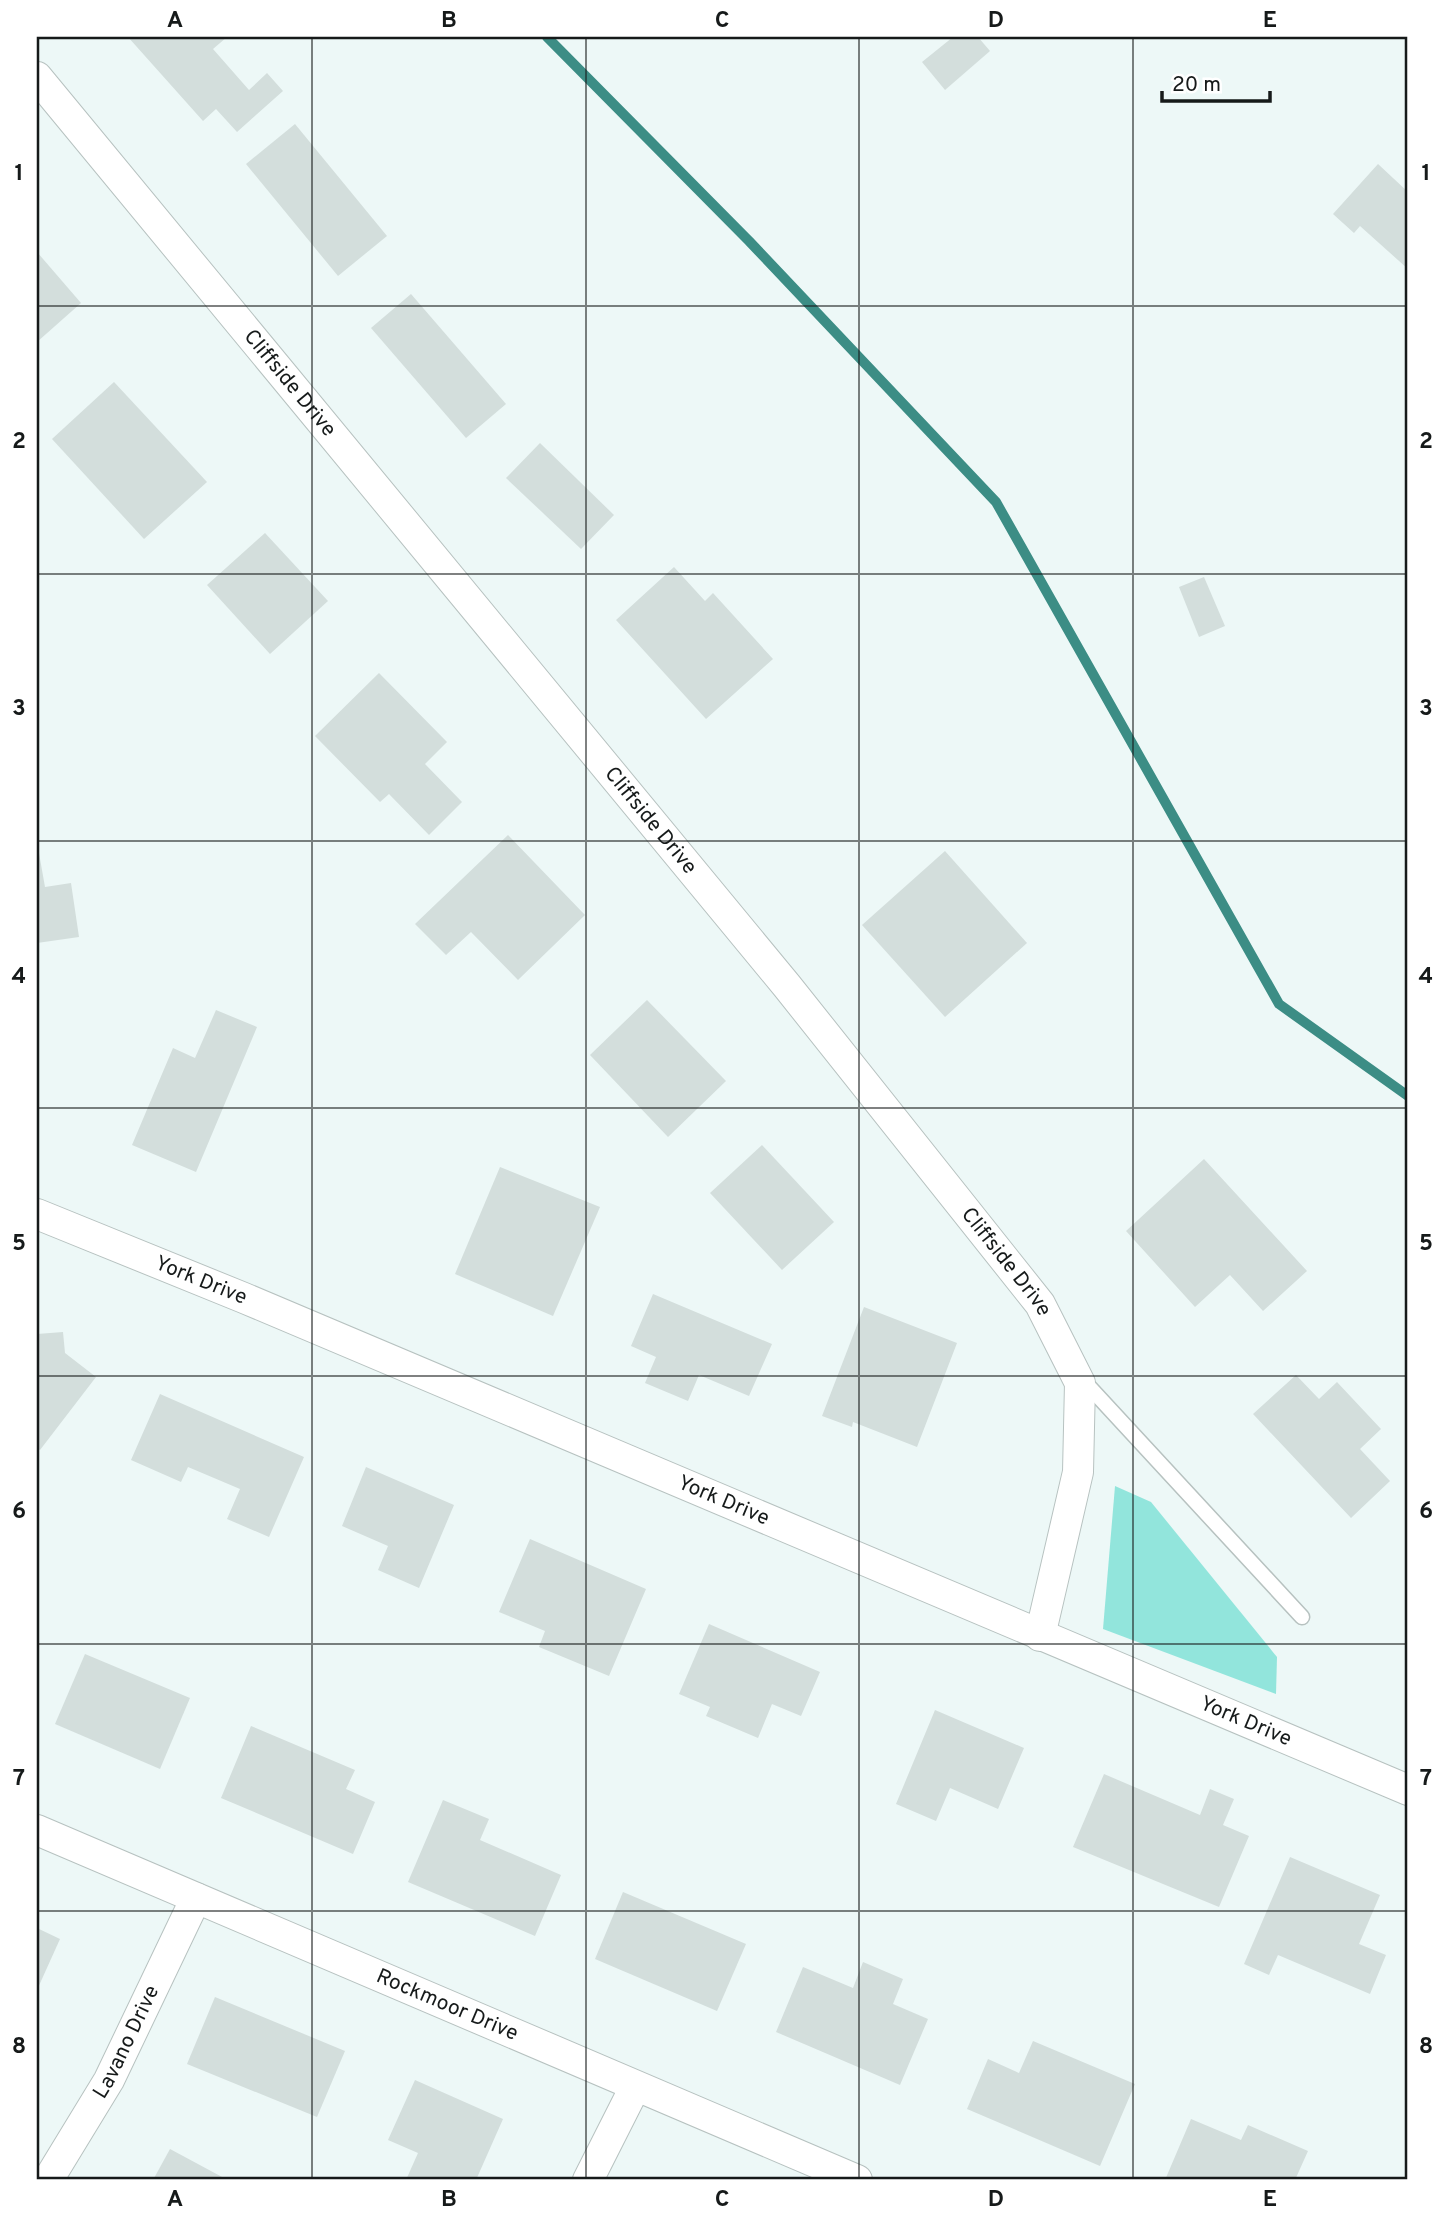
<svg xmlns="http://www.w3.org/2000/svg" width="1445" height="2217" font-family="Overpass,sans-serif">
  <rect width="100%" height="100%" fill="#edf8f7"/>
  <path fill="#92e5dc" d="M1115,1486l36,16 126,155 -1,37 -173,-65z"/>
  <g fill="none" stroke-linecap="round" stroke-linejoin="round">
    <path stroke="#3c8d85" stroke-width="10" d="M547,37l202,204 247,261 283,502 129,92"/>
  </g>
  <g fill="#d3dedc">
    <path d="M128,37h99l-14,12 36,41 18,-17 16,18 -46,41 -21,-23 -13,12z"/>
    <path d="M953,37h25l12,14 -45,39 -23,-28z"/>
    <path d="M295,124l92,112 -49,40 -92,-112z"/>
    <path d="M1378,164l30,28v77l-48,-43 -6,7 -21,-19z"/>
    <path d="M37,252l44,51 -44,39z"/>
    <path d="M411,294l95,110 -40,34 -95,-110z"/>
    <path d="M114,382l93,100 -63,57 -92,-100z"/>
    <path d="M540,443l74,72 -33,34 -75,-71z"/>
    <path d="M265,533l63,68 -58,53 -63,-69z"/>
    <path d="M674,567l31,34 8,-8 60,66 -67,60 -90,-99z"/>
    <path d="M1204,577l21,49 -26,11 -20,-50z"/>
    <path d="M379,673l68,69 -22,22 37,38 -33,33 -40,-41 -9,8 -65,-66z"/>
    <path d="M508,835l77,80 -67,65 -47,-48 -25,23 -31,-31z"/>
    <path d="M37,842l8,45 26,-4 8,54 -42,6z"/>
    <path d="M945,851l82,92 -82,74 -83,-92z"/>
    <path d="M647,1000l79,81 -58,56 -78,-82z"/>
    <path d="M216,1010l41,17 -61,145 -64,-27 41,-97 22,10z"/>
    <path d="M762,1145l72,77 -52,48 -72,-77z"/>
    <path d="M1204,1159l103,112 -44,40 -33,-36 -35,32 -69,-76z"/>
    <path d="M500,1167l100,40 -47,109 -98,-42z"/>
    <path d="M653,1294l119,50 -23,52 -50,-21 -11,26 -43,-18 11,-26 -25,-11z"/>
    <path d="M864,1307l93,36 -40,104 -64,-25 -1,5 -30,-11z"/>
    <path d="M63,1332l2,21 31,24 -56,73 -3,-2v-114z"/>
    <path d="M1296,1375l23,24 18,-17 44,47 -21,20 30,32 -39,37 -98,-104z"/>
    <path d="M160,1394l144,63 -35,80 -42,-18 13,-30 -52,-22 -7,15 -50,-22z"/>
    <path d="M366,1467l88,38 -35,83 -41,-18 10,-24 -46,-20z"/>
    <path d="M530,1539l116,50 -37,87 -70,-29 6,-16 -46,-19z"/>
    <path d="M709,1624l111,48 -19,44 -29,-12 -14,34 -52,-22 4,-9 -31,-13z"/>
    <path d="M85,1654l105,44 -30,71 -105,-45z"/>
    <path d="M935,1710l89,38 -26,61 -48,-21 -14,33 -40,-17z"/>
    <path d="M251,1726l104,44 -9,19 29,13 -22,52 -132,-56z"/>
    <path d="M1104,1774l96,41 10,-26 24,10 -11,26 26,11 -30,71 -146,-60z"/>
    <path d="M443,1800l46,19 -9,21 81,35 -26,61 -127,-54z"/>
    <path d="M1290,1857l90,38 -21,49 27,11 -16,39 -92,-39 -9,20 -25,-11z"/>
    <path d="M623,1892l123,52 -29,67 -122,-52z"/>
    <path d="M37,1928l23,11 -23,51z"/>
    <path d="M863,1962l40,17 -10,25 35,15 -28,66 -124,-53 27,-65 50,21z"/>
    <path d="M215,1997l130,54 -28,66 -130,-53z"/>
    <path d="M1033,2041l102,43 -35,82 -133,-57 21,-50 31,14z"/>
    <path d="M415,2080l88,39 -27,61h-70l12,-27 -30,-13z"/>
    <path d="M1191,2119l50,21 7,-15 60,26 -13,29h-130z"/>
    <path d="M170,2149l54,29 -1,2h-70z"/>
  </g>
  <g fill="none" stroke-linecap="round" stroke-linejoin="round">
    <defs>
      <path id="service" d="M1082,1379l220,238"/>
      <g id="minor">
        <path id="s1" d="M37,77l750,909 253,318 40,79 -2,89 -38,164"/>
        <path id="s2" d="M37,1214l207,84 1164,492"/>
        <path id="s3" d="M37,1830l820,350"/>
        <path id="s4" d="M48,2180l61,-100 87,-182"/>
        <path d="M588,2180l47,-93"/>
      </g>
    </defs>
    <use href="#service" stroke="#b7c2c0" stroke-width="17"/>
    <use href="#minor" stroke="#b7c2c0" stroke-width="32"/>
    <use href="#service" stroke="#fff" stroke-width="14"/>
    <use href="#minor" stroke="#fff" stroke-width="30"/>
  </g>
  <path fill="none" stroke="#161a1a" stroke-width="2" stroke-opacity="0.55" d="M312,37v2143M586,37v2143M859,37v2143M1133,37v2143M37,306h1371M37,574h1371M37,841h1371M37,1108h1371M37,1376h1371M37,1644h1371M37,1911h1371"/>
  <g text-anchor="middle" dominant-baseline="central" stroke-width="7" stroke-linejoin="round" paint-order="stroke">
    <g font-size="21" fill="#161a1a" stroke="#fff">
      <text stroke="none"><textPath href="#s1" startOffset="397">Cliffside Drive</textPath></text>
      <text stroke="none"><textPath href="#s1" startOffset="964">Cliffside Drive</textPath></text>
      <text stroke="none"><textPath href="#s1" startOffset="1531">Cliffside Drive</textPath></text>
      <text stroke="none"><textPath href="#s2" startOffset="177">York Drive</textPath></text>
      <text stroke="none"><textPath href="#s2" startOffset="744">York Drive</textPath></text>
      <text stroke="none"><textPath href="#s2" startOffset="1311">York Drive</textPath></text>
      <text stroke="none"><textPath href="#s3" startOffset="446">Rockmoor Drive</textPath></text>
      <text stroke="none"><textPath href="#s4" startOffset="159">Lavano Drive</textPath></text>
    </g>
  </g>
  <rect width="1445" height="2217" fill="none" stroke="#ffffff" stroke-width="77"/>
  <path d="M1162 91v10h108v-10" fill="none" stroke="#161a1a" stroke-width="3.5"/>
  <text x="1172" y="91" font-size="21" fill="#161a1a" stroke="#ffffff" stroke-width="5" paint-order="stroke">20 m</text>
  <rect x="38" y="38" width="1368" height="2140" fill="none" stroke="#161a1a" stroke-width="2.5"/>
  <g font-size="23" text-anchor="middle" font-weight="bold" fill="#161a1a">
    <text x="175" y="27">A</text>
    <text x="449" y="27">B</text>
    <text x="722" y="27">C</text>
    <text x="996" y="27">D</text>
    <text x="1270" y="27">E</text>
    <text x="19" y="180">1</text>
    <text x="1426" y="180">1</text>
    <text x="19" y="448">2</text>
    <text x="1426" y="448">2</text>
    <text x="19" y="715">3</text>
    <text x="1426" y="715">3</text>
    <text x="19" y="983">4</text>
    <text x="1426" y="983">4</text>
    <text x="19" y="1250">5</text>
    <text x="1426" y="1250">5</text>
    <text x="19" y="1518">6</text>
    <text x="1426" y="1518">6</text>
    <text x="19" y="1785">7</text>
    <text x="1426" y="1785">7</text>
    <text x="19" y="2053">8</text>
    <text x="1426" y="2053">8</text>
    <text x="175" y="2206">A</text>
    <text x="449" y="2206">B</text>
    <text x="722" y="2206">C</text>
    <text x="996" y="2206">D</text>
    <text x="1270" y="2206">E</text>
  </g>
</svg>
